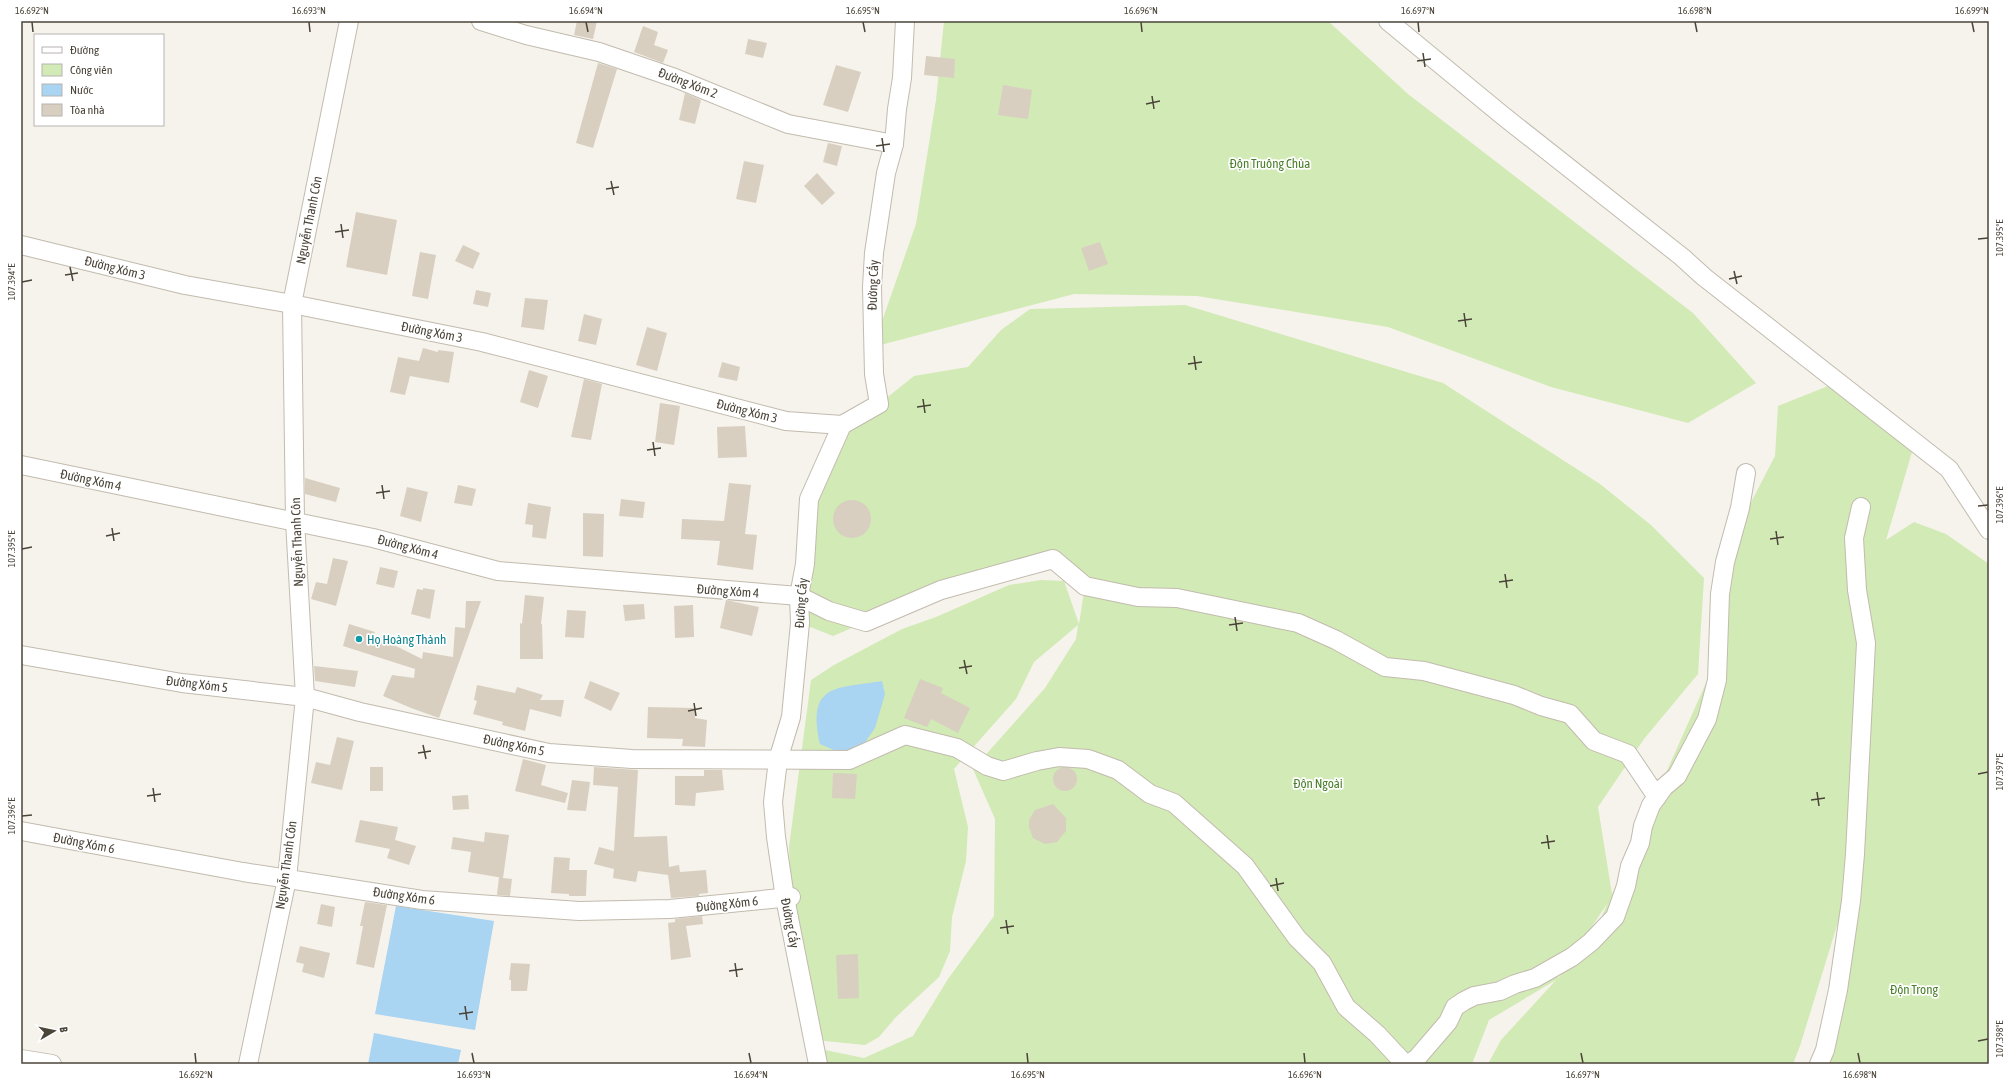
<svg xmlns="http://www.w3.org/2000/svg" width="2010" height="1085" font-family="'Asap Condensed',sans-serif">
  <rect width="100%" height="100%" fill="#f6f3ec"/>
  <g fill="#d2eab5" fill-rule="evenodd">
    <path d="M944,21h384l80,73 285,219 63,70 -68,40 -137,-36 -163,-60 -191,-31 -123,-2 -201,53 43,-123 20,-124z"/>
    <path d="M1185,305l258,78 157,101 51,41 53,53 -6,96 -54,65 -46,68 14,87 106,-238 14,-117 43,-83 3,-50 60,-24 77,60 -29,98 28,-18 32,12 43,30v500h-169l34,-194 -54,176 -7,18h-305l13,-24 55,-60 -67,40 -17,44h-655l-2,-16 49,10 49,-22 35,-57 46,-63 1,-97 -22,-50 72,-81 31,-49 2,-14 -44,37 -18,37 -62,70 14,58 -2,34 -14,56 -2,34 -11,26 -43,40 -17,20 -14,8 -50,-5 -22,-99 -4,-94 22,-167 23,-15 68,-36 34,-12 73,-32 32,-5 23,1 15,43 6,-38 -33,-27 -111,31 -108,46 -33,-13 9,-124 33,-74 37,-21 35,-28 54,-9 33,-37 29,-21zM1607,904l-16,38 -33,36v-1z"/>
  </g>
  <g fill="#a9d4f2">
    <path d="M882,681l3,13 -10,34 -12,17 -10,8 -15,-1 -18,-8c-13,-61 15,-55 62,-63z"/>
    <path d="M396,906l98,15 -19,109 -100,-16z"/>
    <path d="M374,1033l87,17 -3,14h-90z"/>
  </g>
  <g fill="#d8cfc1">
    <path d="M577,21h20l-4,18 -19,-4z"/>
    <path d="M643,26l15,6 -4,13 14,5 -5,13 -29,-11z"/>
    <path d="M748,39l19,4 -4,15 -18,-4z"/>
    <path d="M926,56l29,3 -1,19 -30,-3z"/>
    <path d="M598,63l19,6 -24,79 -17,-5z"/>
    <path d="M836,65l25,7 -13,40 -25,-7z"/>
    <path d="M1003,85l29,5 -4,29 -30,-4z"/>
    <path d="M685,93l16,7 -6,24 -16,-4z"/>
    <path d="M828,143l14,3 -5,20 -14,-4z"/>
    <path d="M744,161l20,4 -8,38 -20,-4z"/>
    <path d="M817,173l18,20 -13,12 -18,-19z"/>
    <path d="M356,212l41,8 -10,55 -41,-8z"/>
    <path d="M1100,242l8,22 -19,7 -8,-23z"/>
    <path d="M463,245l17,8 -7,16 -18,-8z"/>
    <path d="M420,252l16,3 -8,44 -16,-3z"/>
    <path d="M476,290l15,3 -3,14 -15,-3z"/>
    <path d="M525,298l23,2 -4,30 -23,-3z"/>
    <path d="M584,314l18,5 -6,26 -18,-4z"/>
    <path d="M647,327l20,6 -10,38 -21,-6z"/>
    <path d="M423,348l15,4v-2l16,2 -5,31 -39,-7 -5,19 -15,-3 8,-35 21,4z"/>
    <path d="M722,362l18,5 -3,14 -19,-4z"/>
    <path d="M529,370l19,6 -10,32 -18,-6z"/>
    <path d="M584,379l18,5 -11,56 -20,-3z"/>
    <path d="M660,403l20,3 -6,39 -19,-3z"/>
    <path d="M745,426l2,31 -29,1 -1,-31z"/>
    <path d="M305,478l35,10 -4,14 -31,-8z"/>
    <path d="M729,483l22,2 -6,49 12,1 -4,35 -36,-5 3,-24 -39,-2 1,-20 42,2z"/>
    <path d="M458,485l18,4 -4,17 -18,-3z"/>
    <path d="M407,487l21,5 -7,30 -21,-6z"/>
    <path d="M621,499l24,3 -2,16 -24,-2z"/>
    <circle cx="852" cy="519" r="19"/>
    <path d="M528,503l23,4 -5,32 -14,-2 1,-12 -8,-1z"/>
    <path d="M583,513l21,1 -1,43 -20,-1z"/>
    <path d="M333,558l15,3 -12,45 -25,-7 5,-17 11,2z"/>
    <path d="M380,567l18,4 -4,17 -18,-4z"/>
    <path d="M423,588l12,2 -5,29 -19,-5 6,-25 6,1z"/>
    <path d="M525,595l19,2 -3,27h1l1,35h-23v-36l2,1z"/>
    <path d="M726,600l33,7 -7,29 -32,-8z"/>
    <path d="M466,601h15l-42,117 -28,-10 -28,-12 9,-21 22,3 1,-9 -72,-23 6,-22 26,8 -1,3 48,24 1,-7 30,5 2,-30 10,1z"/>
    <path d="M644,604l1,15 -20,2 -2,-16z"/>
    <path d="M693,605l1,32 -19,1 -1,-32z"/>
    <path d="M567,610l19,1 -2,27 -19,-1z"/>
    <path d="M314,666l44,5 -3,16 -40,-6z"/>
    <path d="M920,679l23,9 -2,5 29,15 -12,25 -27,-14 -4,8 -23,-9z"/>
    <path d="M590,681l30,12 -9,18 -27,-13z"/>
    <path d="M477,685l38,8 2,-6 26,8 -3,5h24l-3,17 -31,-8 -5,22 -23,-6 1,-3 -30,-8 4,-13 -3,-1z"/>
    <path d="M648,707l47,1v10l12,2 -2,27 -23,-1 1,-7 -36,-1z"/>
    <path d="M337,737l17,4 -12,49 -31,-7 5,-21 14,3z"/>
    <path d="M523,759l23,6 -5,20 27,8 -3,10 -50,-12z"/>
    <circle cx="1065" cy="779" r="12"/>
    <rect x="370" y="767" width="13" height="24"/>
    <path d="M594,767l44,3 -4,67 33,-1 2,31 10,-2 1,7 26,-2 2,23 -9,1v2l-28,2 -3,-23 -30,-4 -2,11 -23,-4 1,-9 -20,-5 5,-17 15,4 4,-64 -25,-2z"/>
    <path d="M704,770h18l2,20 -28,3 -1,13 -20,-1v-29h29z"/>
    <path d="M833,773l24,1 -2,25 -23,-1z"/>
    <path d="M572,780l18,2 -4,29 -19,-1z"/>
    <path d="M468,795l1,14 -16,1 -1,-14z"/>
    <path d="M1053,804l13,14v13l-9,11 -12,2 -12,-6 -4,-11v-7l6,-10z"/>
    <path d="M360,820l38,7 -3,13 21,6 -7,19 -22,-7 3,-9 -35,-7z"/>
    <path d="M485,832l24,3 -6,43 9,1 -2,17 -13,-1 2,-18 4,1 -35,-6 3,-20 -20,-3 2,-12 31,5z"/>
    <path d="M554,857l16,1 -1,12h18l-1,26h-17v-2l-18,-1z"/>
    <path d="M365,902l22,3 -13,63 -18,-4 7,-38h-3z"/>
    <path d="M321,904l14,3 -3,20 -15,-3z"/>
    <path d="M702,916l1,8 -17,2 5,31 -20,3 -3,-37 7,-1v-3z"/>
    <path d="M300,946l30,7 -6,25 -22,-6 2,-8 -8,-2z"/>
    <path d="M858,954l1,44 -21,1 -2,-44z"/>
    <path d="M511,963l19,1 -3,27h-16v-11h-2z"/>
  </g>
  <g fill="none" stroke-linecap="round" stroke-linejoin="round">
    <defs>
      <g id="minor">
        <path d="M481,21l45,14 73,17 76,26 113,46 106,20"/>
        <path d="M1388,21l114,94 180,142 22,20 245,192 40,61"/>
        <path d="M21,245l164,40 107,19 190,38 304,79 56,4"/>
        <path d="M21,465l352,73 125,33 301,25 30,15 37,11 75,-32 112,-31 32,27 53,11 39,1 121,25 38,17 49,27 39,4 90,24 27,11 29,8 24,27 34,13 29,43"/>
        <path d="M21,655l161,28 123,14 55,15 189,41 83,6 217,1 56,-25 52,13 30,18 16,5 34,-10 22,-4 29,2 30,11 32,24 24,9 71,63 52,72 25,25 24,44 31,27 28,30"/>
        <path d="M21,831l222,41 179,28 157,11 91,-2 121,-12"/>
        <path d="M21,1059l31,5"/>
        <path d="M248,1064l39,-185 18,-182 -10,-176 -3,-217 57,-283"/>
        <path d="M818,1064l-33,-166 -9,-61 -3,-35 5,-42 13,-43 9,-94 -1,-27 6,-32 4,-65 33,-74 37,-21 -5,-30 -2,-87 2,-34 12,-80 8,-29 3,-35 5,-31 3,-57"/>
        <path d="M1409,1064l8,-6 31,-36 7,-15 9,-6 10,-5 26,-5 15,-7 20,-6 37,-21 19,-15 24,-25 11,-31 4,-20 10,-23 3,-17 8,-21 13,-18 13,-11 30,-57 10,-39 3,-86 5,-32 15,-54 6,-35"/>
        <path d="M1819,1064l6,-14 13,-60 13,-89 4,-47 11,-211 -9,-53 -3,-52 7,-31"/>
      </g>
    </defs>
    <use href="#minor" stroke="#c2bbae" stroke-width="20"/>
    <use href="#minor" stroke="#fff" stroke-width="18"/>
  </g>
  <path fill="none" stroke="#4b4439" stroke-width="1.5" d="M32,22l1,10M309,22l1,10M586,22l2,10M863,22l2,10M1141,22l1,10M1418,22l1,10M1695,22l2,10M1972,22l2,10M1423,53l2,14M1417,61l14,-2M1152,96l2,13M1146,104l14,-3M882,138l2,14M876,146l14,-2M611,181l3,14M606,189l13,-2M341,224l2,14M335,232l14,-2M1978,239l10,-1M70,267l3,14M1734,271l3,13M65,275l13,-2M1729,279l13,-3M22,282l10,-2M1464,313l2,14M1458,321l14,-2M1194,356l2,14M1188,364l14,-2M923,399l2,14M917,407l14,-2M653,442l2,14M647,450l14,-2M382,485l2,14M376,493l14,-2M1978,506l10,-1M112,528l2,13M1776,531l2,14M106,536l14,-3M1770,539l14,-2M22,549l10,-2M1505,574l2,14M1499,582l14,-2M1235,617l2,14M1229,625l14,-2M964,660l3,14M959,668l13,-2M694,703l2,13M688,711l14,-3M423,745l3,14M418,753l13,-2M1978,774l10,-2M153,788l2,14M1817,792l2,14M147,796l14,-2M1811,800l14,-2M22,816l10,-1M1547,835l2,14M1541,843l14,-2M1276,878l2,13M1270,886l14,-3M1006,920l2,14M1000,928l14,-2M735,963l2,14M729,971l14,-2M465,1006l2,14M459,1014l14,-2M1978,1041l10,-2M195,1053l1,10M472,1053l2,10M749,1053l2,10M1027,1053l1,10M1304,1053l1,10M1581,1053l2,10M1858,1053l2,10"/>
  <circle fill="#0f9aa8" stroke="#fff" stroke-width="1.5" cx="359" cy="639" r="4"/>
  <g text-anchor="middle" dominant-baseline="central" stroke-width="3.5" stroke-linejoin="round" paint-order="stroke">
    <g font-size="13" fill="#4b4439" stroke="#fff">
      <text transform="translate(688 83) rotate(21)">Đường Xóm 2</text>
      <text transform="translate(309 220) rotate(-79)">Nguyễn Thanh Côn</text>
      <text transform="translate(115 268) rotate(14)">Đường Xóm 3</text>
      <text transform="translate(873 285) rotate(-88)">Đường Cấy</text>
      <text transform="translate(432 332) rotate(11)">Đường Xóm 3</text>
      <text transform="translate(747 411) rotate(14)">Đường Xóm 3</text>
      <text transform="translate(91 480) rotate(12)">Đường Xóm 4</text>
      <text transform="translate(297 542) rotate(-92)">Nguyễn Thanh Côn</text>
      <text transform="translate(408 547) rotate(15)">Đường Xóm 4</text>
      <text transform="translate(728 591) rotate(4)">Đường Xóm 4</text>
      <text transform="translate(801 603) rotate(-86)">Đường Cấy</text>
      <text transform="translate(197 684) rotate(7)">Đường Xóm 5</text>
      <text transform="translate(514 745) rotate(12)">Đường Xóm 5</text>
      <text transform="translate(84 843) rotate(11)">Đường Xóm 6</text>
      <text transform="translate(286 865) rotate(-82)">Nguyễn Thanh Côn</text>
      <text transform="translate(404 896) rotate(8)">Đường Xóm 6</text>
      <text transform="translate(727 904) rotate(-6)">Đường Xóm 6</text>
      <text transform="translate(790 923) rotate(79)">Đường Cấy</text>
    </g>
    <g font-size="13" fill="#4a7f2a" stroke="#fff">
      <text x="1270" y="163">Độn Truông Chùa</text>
      <text x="1318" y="783">Độn Ngoài</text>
      <text x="1914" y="989">Độn Trong</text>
    </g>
    <g font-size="13" fill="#0d838f" stroke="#fff" text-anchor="start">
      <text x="367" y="639">Họ Hoàng Thành</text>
    </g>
  </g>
  <rect width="2010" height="1085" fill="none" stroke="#ffffff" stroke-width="44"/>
  <rect x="34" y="34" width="130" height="92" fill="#ffffff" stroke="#b7b4b0"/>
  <rect x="42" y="47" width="20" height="6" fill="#ffffff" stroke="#b7b4b0"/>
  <text x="70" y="54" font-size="12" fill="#4b4439">Đường</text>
  <rect x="42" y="64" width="20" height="12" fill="#d2eab5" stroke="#b7b4b0"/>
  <text x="70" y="74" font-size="12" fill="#4b4439">Công viên</text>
  <rect x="42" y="84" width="20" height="12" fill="#a9d4f2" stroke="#b7b4b0"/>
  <text x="70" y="94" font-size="12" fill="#4b4439">Nước</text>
  <rect x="42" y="104" width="20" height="12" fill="#d8cfc1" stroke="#b7b4b0"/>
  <text x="70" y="114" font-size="12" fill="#4b4439">Tòa nhà</text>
  <g transform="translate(54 1031) rotate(81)" stroke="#ffffff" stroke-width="3" paint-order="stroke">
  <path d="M0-3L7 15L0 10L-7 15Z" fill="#4b4439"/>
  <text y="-6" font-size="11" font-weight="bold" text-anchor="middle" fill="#4b4439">B</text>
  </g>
  <rect x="22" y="22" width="1966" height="1041" fill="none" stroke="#4b4439" stroke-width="1.5"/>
  <g font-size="10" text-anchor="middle" fill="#4b4439">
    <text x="32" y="14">16.692°N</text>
    <text x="309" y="14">16.693°N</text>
    <text x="586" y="14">16.694°N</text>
    <text x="863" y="14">16.695°N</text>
    <text x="1141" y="14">16.696°N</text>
    <text x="1418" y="14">16.697°N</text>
    <text x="1695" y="14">16.698°N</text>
    <text x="1972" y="14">16.699°N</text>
    <text transform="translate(1999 238) rotate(-90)" y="4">107.395°E</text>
    <text transform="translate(11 282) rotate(-90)" y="4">107.394°E</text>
    <text transform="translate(1999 505) rotate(-90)" y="4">107.396°E</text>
    <text transform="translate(11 549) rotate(-90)" y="4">107.395°E</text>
    <text transform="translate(1999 772) rotate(-90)" y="4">107.397°E</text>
    <text transform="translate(11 816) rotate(-90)" y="4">107.396°E</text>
    <text transform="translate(1999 1039) rotate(-90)" y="4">107.398°E</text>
    <text x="196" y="1078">16.692°N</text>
    <text x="474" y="1078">16.693°N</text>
    <text x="751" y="1078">16.694°N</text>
    <text x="1028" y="1078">16.695°N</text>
    <text x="1305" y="1078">16.696°N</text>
    <text x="1583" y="1078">16.697°N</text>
    <text x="1860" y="1078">16.698°N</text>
  </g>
</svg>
